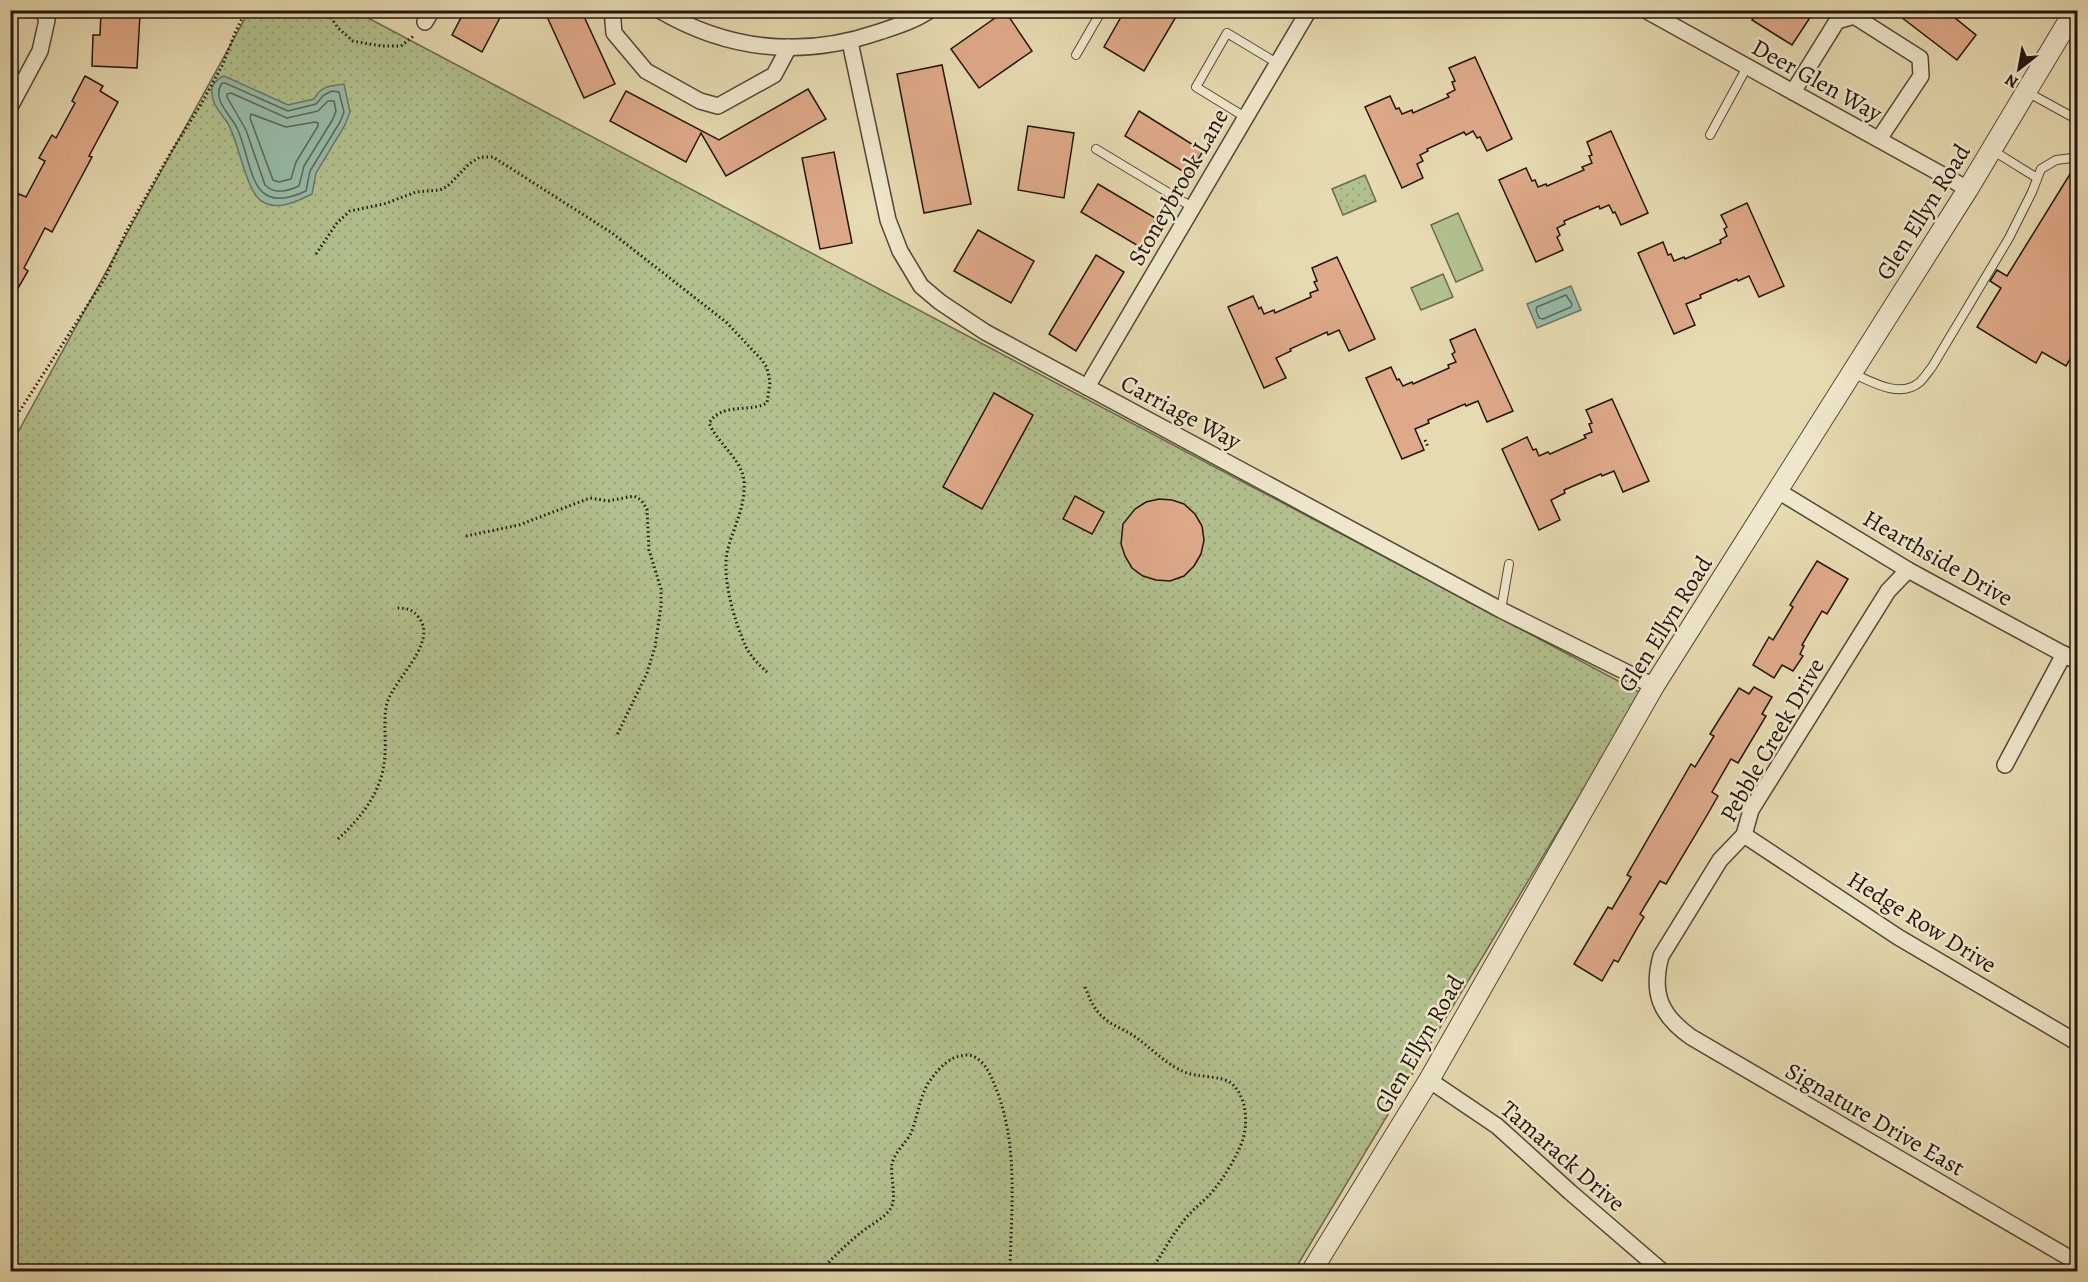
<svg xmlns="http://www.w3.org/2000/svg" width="2088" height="1282" font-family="Alegreya,serif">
  <defs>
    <pattern id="green-dots" width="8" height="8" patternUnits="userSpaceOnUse" patternTransform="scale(1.5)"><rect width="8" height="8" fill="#b2c08d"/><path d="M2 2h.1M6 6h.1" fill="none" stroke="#99a478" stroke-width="1.8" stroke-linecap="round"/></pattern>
  </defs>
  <rect width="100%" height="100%" fill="#e6dab0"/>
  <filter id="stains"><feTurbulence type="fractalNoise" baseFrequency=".00333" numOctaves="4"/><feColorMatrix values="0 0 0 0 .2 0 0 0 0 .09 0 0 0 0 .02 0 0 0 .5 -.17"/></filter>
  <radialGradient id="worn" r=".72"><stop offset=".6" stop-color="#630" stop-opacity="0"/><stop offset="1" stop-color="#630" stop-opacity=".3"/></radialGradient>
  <g fill="url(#green-dots)" stroke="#6a6a4e" stroke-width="1.5">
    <path d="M249,11h106l1286,682 -347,578 -1283,1v-827z"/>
    <path d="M1365,175l11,26 -33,14 -11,-26z"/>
  </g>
  <g fill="#b2c08d" stroke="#6a6a4e" stroke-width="1.5">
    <path d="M1458,213l25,57 -27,12 -25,-57z"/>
    <path d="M1443,274l10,23 -32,13 -10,-22z"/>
  </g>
  <g fill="#97bba7" stroke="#68796a" stroke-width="1.5">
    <path d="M224,76l64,29 26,-6c7,-13 15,-13 30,-15l6,28 -5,13 -29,48 -4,21c-14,7 -34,17 -49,8 -18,-10 -24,-62 -36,-80 -7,-10 -17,-20 -15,-34 2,-6 7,-10 12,-12z"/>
    <path d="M1571,286l10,24 -44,18 -10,-24z"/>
  </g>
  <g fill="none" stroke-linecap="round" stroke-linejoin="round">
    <g stroke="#5c685b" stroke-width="1.5">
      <path d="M222,83h3l63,28 28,-7 8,-9 8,-4 7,1 5,20 -4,10 -30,49 -4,20c-58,27 -52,-26 -69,-63 -7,-14 -26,-29 -15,-45z"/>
      <path d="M231,93l56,25 31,-7 10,-10h6l2,10 -3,8 -29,47 -5,20c-11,5 -24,9 -34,-1l-19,-55 -19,-33v-3z"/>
      <path d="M251,114l35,13 29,-5 3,1v3l-22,36 -5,17 -12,3 -6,-2 -23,-62z"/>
      <path d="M1566,295l6,9 -1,3 -28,12 -4,-1 -3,-8 1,-3z"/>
    </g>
  </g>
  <g fill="#dea988" stroke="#22150f" stroke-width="1.5">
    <path d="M465,10h39l-22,42 -30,-17z"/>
    <path d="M544,10h37l34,74 -31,14z"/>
    <path d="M1125,10h55l-36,61 -40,-24z"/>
    <path d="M1759,10h56l-23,35 -40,-25z"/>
    <path d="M1892,10h53l31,25 -19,25z"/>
    <path d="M1005,11l27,40 -53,37 -28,-39z"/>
    <path d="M101,12l39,2 -3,54 -45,-2 1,-31h7z"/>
    <path d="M1475,57l37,82 -25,12 -7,-14 -3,1 -4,-7 -7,4 -2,-3 -37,17 1,2 -8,4 3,6 -6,3 6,14 -21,10 -37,-81 25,-11 6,13 3,-1 3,6 10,-4 1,3 36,-16 -2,-3 8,-4 -3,-8 3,-1 -6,-13z"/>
    <path d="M942,65l29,139 -47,9 -27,-139z"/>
    <path d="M85,76l18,10 -3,5 18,11 -29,54 3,1 -40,75 -7,-4 -21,40 4,3 -18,31v-91l9,-17 7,3 19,-36 -6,-3 13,-23 4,3 19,-35 -3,-2z"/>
    <path d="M808,89l18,30 -100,57 -25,-43 -15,29 -76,-41 16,-30 93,49z"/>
    <path d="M1139,111l64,40 -14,24 -64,-39z"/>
    <path d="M1028,126l46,7 -10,65 -46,-8z"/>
    <path d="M1611,131l37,82 -27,12 -6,-13 -2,1 -4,-8 -9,4 -1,-3 -35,15 1,3 -8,4 3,7 -3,2 6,13 -27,12 -37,-82 27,-12 6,13 3,-1 3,7 8,-3 1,2 37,-16 -2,-3 10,-4 -3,-7 3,-1 -5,-13z"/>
    <path d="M834,152l18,91 -32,6 -18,-91z"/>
    <path d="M2075,166l3,1v179l-12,20 -24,-14 -6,11 -59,-36 24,-39 -11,-7 7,-11 10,6z"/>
    <path d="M1098,184l59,35 -17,28 -59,-35z"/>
    <path d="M1747,203l37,83 -25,11 -10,-21 -11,5 -1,-2 -37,16 1,3 -15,6 9,21 -21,9 -36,-81 25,-11 5,13 3,-1 3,7 10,-4 1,2 36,-16 -1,-3 7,-4 -3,-7 3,-2 -6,-12z"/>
    <path d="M978,230l56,31 -23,42 -57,-32z"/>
    <path d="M1096,255l28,17 -48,79 -27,-17z"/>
    <path d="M1337,257l38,82 -26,12 -10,-21 -11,5 -1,-3 -37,17 1,2 -15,7 10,20 -22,10 -36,-81 25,-11 6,13 2,-2 3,7 10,-4 1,3 36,-16 -1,-4 8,-3 -4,-8 3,-1 -5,-13z"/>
    <path d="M1475,329l38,82 -26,11 -9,-21 -12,5 -1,-2 -37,16 1,3 -14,6 9,21 -22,9 -36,-81 25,-11 6,13 2,-1 4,7 9,-4 1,2 36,-16 -1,-3 8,-3 -4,-8 3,-2 -5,-12z"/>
    <path d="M994,393l39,22 -51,94 -39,-22z"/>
    <path d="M1612,399l37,82 -26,11 -9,-21 -12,5 -1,-2 -37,16 1,3 -14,7 9,20 -21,10 -37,-81 25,-12 6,13 3,-1 3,7 9,-4 2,2 36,-16 -2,-3 8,-3 -3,-8 3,-1 -6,-13z"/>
    <path d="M1075,496l29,16 -12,22 -29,-15z"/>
    <path d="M1159,499l13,1 12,4 11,10 7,12 2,14 -3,14 -7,12 -10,10 -14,5 -14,-1 -13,-4 -11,-8 -7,-12 -4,-12 2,-20 12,-15 11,-7z"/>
    <path d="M1817,561l31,18 -21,35 -5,-3 -20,34 2,1 -4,8 3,2 -10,15 -11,-6 -8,13 -21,-13 16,-28 4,3 20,-33 -3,-2z"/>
    <path d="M1754,687l18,10 -10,17 4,2 -28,47 -7,-4 -19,33 6,4 -12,21 -40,67 -6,-3 -20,33 4,3 -5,8 -21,37 -4,-2 -12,21 -28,-17 34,-57 4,2 19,-32 -4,-2 64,-111 4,3 19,-31 -4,-2 29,-46 10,6z"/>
  </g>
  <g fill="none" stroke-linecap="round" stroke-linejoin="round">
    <defs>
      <g id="service">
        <path d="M1076,55l26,-45"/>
        <path d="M2027,92l51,28"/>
        <path d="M1245,117l-49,-30 31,-54 50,30"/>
        <path d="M1710,135l37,-68"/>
        <path d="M1096,149l96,58"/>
        <path d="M1992,150l45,28"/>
        <path d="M1852,373c20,9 48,26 68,9 4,-4 8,-10 12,-15l77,-129 23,-46 9,-23 15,-9 16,-2 6,3"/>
        <path d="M1501,610l8,-46"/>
      </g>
      <g id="minor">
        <path d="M612,10l2,23 32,38 54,30 18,5 56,-31 15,-28"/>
        <path d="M659,10c70,41 144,48 220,22 18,-6 35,-11 51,-22"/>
        <path d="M1645,10l323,179"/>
        <path d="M425,22l7,-12"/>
        <path d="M850,42l38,178 12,31 21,35 19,16 45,30 516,278 153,76"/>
        <path d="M1793,92l44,-71 17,-5 66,42 1,18 -42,63"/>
        <path d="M10,107l30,-56 7,-31 -5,-10"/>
        <path d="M1087,387l222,-377"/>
        <path d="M1778,491l130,79 170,92"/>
        <path d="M1908,570l-20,21 -137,219 -7,25 -24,25 -59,96c-10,37 -1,59 30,81l387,226"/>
        <path d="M2005,765l59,-111"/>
        <path d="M1744,835l154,102 180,106"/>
        <path d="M1429,1080l68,46 73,66 93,80"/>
      </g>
      <path id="tertiary" d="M1311,1272l118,-192 225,-394 314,-497 107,-179"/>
    </defs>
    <use href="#service" stroke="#534637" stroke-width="10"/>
    <use href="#minor" stroke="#534637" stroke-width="18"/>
    <use href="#tertiary" stroke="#534637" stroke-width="22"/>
    <g stroke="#22150f" stroke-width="3" stroke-dasharray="1.5 3" stroke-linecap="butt">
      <path d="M326,10l12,18 15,13 28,5h20l14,-11"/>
      <path d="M316,254l21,-31 13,-12 34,-7 32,-12 24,-2 8,-4 21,-22 11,-7h13l119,76 114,89 36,38 5,8 3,14 -3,21c-18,10 -45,-1 -58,20 8,20 33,36 35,58 2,27 -12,48 -17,72 -5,27 8,70 19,94 5,10 13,18 21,25"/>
      <path d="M10,432l7,-17 88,-137 21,-46 45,-80 29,-46 23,-42 12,-31 11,-23"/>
      <path d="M1425,440l3,7"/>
      <path d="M466,536l53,-11 71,-27 18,3 26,-5 7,4 6,9 2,41 12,39v17l-6,41 -8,26 -30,62"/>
      <path d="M338,839c25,-23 46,-50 47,-86 1,-16 -2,-34 2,-50 7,-24 51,-60 32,-85 -6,-9 -13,-10 -23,-10"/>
      <path d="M1085,987c5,12 9,23 19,31 8,7 18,11 27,16 19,12 34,31 56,39 12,4 35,3 44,10 17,14 18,45 9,64 -7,16 -17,32 -29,46 -8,9 -18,16 -26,26 -13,16 -23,35 -35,53"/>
      <path d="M463,1272v-2"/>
      <path d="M819,1272c13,-13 26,-27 40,-38 9,-8 25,-15 32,-26 6,-11 -1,-31 1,-44 2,-11 14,-21 19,-31 7,-17 8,-35 18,-51 10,-14 21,-27 39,-27 12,1 20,14 24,24 28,61 19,128 18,193"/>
    </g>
    <use href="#service" stroke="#efe7cc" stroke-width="8"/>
    <use href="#minor" stroke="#efe7cc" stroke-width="15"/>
    <use href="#tertiary" stroke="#efe7cc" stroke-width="20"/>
  </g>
  <g text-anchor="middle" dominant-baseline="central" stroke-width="5" stroke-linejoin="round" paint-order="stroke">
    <g font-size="24" fill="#22150f" stroke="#efe7cc">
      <text transform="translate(1817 80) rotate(29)">Deer Glen Way</text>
      <text transform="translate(1178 187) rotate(-60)">Stoneybrook Lane</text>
      <text transform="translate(1923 212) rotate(-58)">Glen Ellyn Road</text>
      <text transform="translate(1181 412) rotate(28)">Carriage Way</text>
      <text transform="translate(1938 558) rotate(30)">Hearthside Drive</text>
      <text transform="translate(1665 624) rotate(-58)">Glen Ellyn Road</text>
      <text transform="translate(1772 740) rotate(-60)">Pebble Creek Drive</text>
      <text transform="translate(1922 922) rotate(32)">Hedge Row Drive</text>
      <text transform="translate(1419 1044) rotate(-60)">Glen Ellyn Road</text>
      <text transform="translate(1875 1119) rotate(30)">Signature Drive East</text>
      <text transform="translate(1563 1156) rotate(41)">Tamarack Drive</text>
    </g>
  </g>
  <rect width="2088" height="1282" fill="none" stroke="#e6dab0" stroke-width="36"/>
  <rect x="12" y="12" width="2064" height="1258" fill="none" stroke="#22150f" stroke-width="3"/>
  <rect x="18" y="18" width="2052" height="1246" fill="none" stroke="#22150f" stroke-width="1.5"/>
  <g transform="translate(2019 69) rotate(211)" stroke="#efe7cc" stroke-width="4.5" paint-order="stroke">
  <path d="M0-4.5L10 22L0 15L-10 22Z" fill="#22150f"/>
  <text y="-9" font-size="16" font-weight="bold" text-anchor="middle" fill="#22150f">N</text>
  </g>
  <rect width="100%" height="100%" filter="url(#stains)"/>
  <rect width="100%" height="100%" fill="url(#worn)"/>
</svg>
